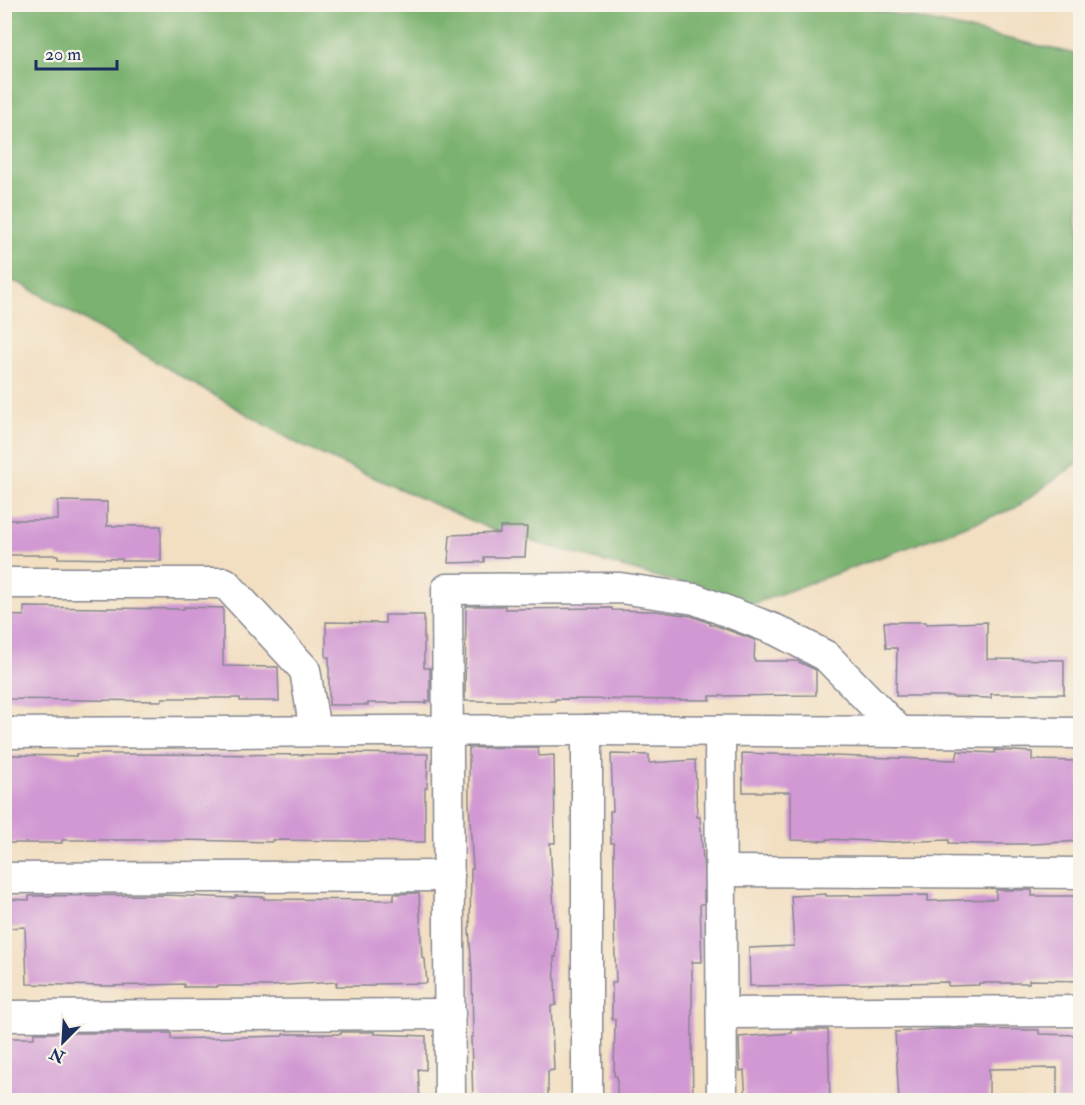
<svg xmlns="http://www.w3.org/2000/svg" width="1085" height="1105" font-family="'IM FELL Double Pica',serif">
  <rect width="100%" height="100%" fill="#f7f3e8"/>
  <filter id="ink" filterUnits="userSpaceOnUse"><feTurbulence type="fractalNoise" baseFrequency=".0167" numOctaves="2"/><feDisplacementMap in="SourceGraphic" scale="12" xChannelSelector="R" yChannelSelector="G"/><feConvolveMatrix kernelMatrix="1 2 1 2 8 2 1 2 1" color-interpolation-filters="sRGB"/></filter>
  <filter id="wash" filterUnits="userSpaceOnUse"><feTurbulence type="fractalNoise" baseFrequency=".008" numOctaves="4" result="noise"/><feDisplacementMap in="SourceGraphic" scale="24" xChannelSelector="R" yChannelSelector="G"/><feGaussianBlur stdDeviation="1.35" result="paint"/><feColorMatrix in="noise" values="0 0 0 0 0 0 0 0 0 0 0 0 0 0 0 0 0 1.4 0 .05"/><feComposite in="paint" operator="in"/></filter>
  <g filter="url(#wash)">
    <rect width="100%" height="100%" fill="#f2dec0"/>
    <path fill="#7bb270" stroke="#4b7067" stroke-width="1.5" d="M846,4l93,19 141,32v406l-65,47 -262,96 -258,-73 -195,-86 -276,-160 -19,-7v-273z"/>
    <g id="blocks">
      <g fill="#d198d3">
        <path d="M58,501l49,1v24h54v35h-39v-2l-64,-1v-3h-49v-35h49z"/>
        <path d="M500,527h27l-2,30h-41v5l-36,1 2,-28 50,-2z"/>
        <path d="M466,606h39v3l107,-1v2l43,1 36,5 19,7v2h4l41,15 -1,21h43l19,9v25l-106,1v4l-155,-1v2h-90z"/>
        <path d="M24,607l160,2v-2l39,1v58l55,1 1,34h-39v-3h-78v3l-158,-2v-84l20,1z"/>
        <path d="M385,615h39v53h6v33h-4v2h-58v2h-39v-48h-3v-35l59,1z"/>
        <path d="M884,622h42v2l61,-2v37l77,1v34h-73v4l-39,-1v-1h-56l1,-48h-11z"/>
        <path d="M538,747l1,9 15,-1 1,88h-5l5,84h2l-1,30h-2l2,48 -5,1 3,64 -6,1v30h-75l-2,-64h2l-1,-65 -3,-44 1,-1 1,-58h2l-4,-66v-55z"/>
        <path d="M995,750l37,2v8l48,1v80l-47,3h-52l-32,-1v-3l-56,2 -66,-3v2l-36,-1v-48h-48l-1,-39 214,7 2,-9 37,2z"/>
        <path d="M339,753l89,1 -1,34h-2v54l-153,-2v2l-94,-2h-116v3h-58v-88l72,1v-2h39l224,1z"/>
        <path d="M611,754l38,1v8l46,-3 2,57h3l4,57v30h-4l2,58h-10v78l1,61h-76v-25h-3l1,-57h-3v-36h4l-2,-53v-87h-3l-1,-32h3z"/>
        <path d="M996,890h36v6h48v85l-51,-1v3h-50v2l-31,1v-4l-198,4 -1,-38 45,-2 -3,-50 35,-2v2l102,-1v6l68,-2z"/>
        <path d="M419,893l3,65 3,1 2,24 -53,1v2h-38l1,-4 -67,4h-53v1h-33v-3l-78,2 -79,-2 -2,-57 -21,1v-29l25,1v-4l135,-1 71,3v-2l29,1v2l130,1v-6z"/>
        <path d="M940,1029l99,1v4l41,1v66h-23v-33l-68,1v32h-90l-4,-69z"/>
        <path d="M792,1030h36l2,71h-84l-2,-31 -4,1 -1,-34 53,-4z"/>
        <path d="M341,1032h34v2l51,2v34l-8,-1 2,32h-416v-63h30v-5h137v6l112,-3v-2h58z"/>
      </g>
    </g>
  </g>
  <g filter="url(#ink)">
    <use href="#blocks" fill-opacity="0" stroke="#86868f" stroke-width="1.5"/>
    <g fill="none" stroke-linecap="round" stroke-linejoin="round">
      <defs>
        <g id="minor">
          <path d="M4,583h221l80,87 10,61"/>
          <path d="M587,730v370"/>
          <path d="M720,731l2,369"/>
          <path d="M4,733l583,-3 493,3"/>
          <path d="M721,871l359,2"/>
          <path d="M4,878l445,-2"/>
          <path d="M722,1013l358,-2"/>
          <path d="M4,1016l446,-2"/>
          <path d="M450,1100l-3,-511 173,-1 75,11 81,31 50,26 74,76"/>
        </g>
      </defs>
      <use href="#minor" stroke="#86868f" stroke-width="33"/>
      <use href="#minor" stroke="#fff" stroke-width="30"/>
    </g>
  </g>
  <rect width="1085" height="1105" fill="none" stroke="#f7f3e8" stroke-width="24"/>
  <g transform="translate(63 1042) rotate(204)" stroke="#f7f3e8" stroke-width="4.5" paint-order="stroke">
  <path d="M0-4.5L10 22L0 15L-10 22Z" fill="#1b2f5e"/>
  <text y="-9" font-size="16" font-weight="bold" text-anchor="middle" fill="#1b2f5e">N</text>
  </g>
  <path d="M36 60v9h81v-9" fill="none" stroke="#1b2f5e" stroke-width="3"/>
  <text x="45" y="60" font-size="18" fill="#1b2f5e" stroke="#f7f3e8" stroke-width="4.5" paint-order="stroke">20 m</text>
</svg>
